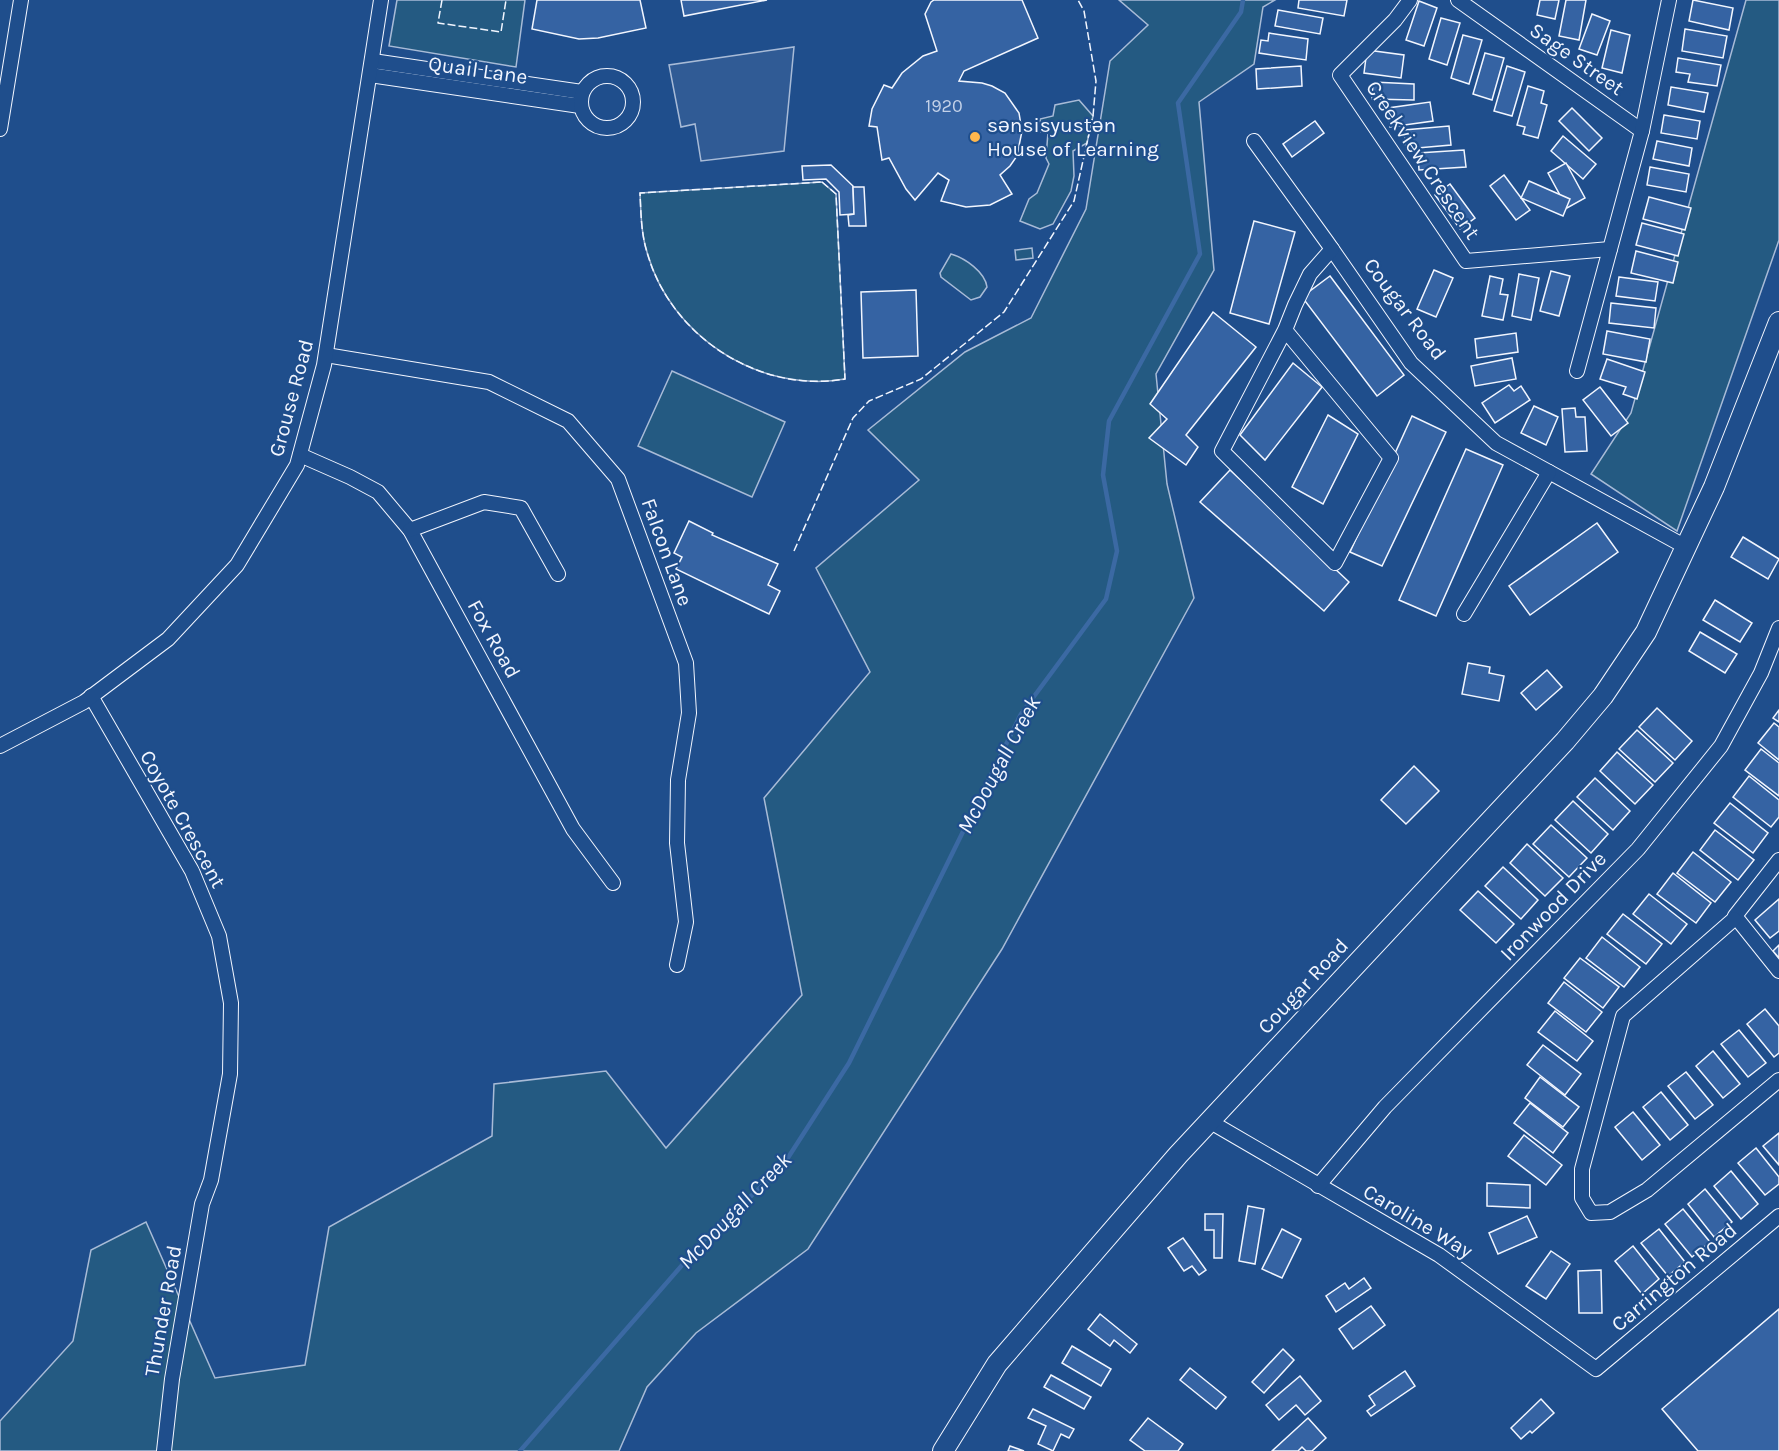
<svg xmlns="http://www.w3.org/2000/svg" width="1779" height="1451" font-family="Karla,sans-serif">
  <rect width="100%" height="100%" fill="#1f4e8c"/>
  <g fill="#245a82" stroke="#a8bbd7" stroke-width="1.5">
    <path d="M397,0h128l-9,67 -127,-21z"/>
    <path d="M1119,0h156l-12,7 -9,57 -55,38 15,168 -58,104 11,110 27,114 -192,351 -194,300 -112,84 -49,54 -28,64h-619v-30l73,-80 18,-91 55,-28 69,156 90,-13 24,-138 163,-91 2,-52 112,-13 60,77 136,-153 -38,-197 106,-126 -54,-104 103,-88 -51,-50 97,-78 66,-34 55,-109 24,-148 38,-36z"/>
    <path d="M1746,0h33v240l-102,291 -86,-57 40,-61z"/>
    <path d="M1079,100l14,16 -6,27 -14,8 1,25 -3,15 -18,33 -13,5 -20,-8 9,-22 8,-6 12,-29 -3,-6 2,-26h-7l-1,-13 13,-3 2,-11z"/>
    <path d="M822,182l14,12 9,185c-86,15 -175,-43 -198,-127 -6,-19 -6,-39 -7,-59z"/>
    <path d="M1032,248l1,10 -17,2 -1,-10z"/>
    <path d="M951,254c14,4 34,18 36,33l-7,10 -9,3 -30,-23 -1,-4z"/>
    <path d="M672,371l113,51 -33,75 -114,-51z"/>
  </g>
  <path fill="#305b95" stroke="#a8bbd7" stroke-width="1.5" d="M794,47l-10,104 -83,10 -6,-37 -14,3 -12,-62z"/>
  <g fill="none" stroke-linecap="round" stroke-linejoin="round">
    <path stroke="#3b69a3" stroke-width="4.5" d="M520,1451l184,-211 78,-73 67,-104 172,-349 85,-115 11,-48 -14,-76 6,-54 91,-167 -22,-151 63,-91 2,-12"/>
  </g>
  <g fill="#3563a3" stroke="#f2f6ff" stroke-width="1.5">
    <path d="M537,0h103l6,28 -48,10 -19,1 -47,-10z"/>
    <path d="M681,0h86l-83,16z"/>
    <path d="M934,0h88l16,38 -74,33 -5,10 23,2 10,3 13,7 14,20 3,18 -5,25 -7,10 -10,9 12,19 -22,11 -24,2 -25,-6 8,-21 -11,-7 -23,27 -9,-11 -17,-31 -7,2 -5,-33 -8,-1 3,-17 12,-24 8,3 10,-15 21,-17 14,-5 -12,-37 6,-12z"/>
    <path d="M1299,0h48l-3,16 -46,-8z"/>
    <path d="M1540,0h19l-4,19 -18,-4z"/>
    <path d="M1566,0h20l-7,40 -20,-4z"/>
    <path d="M1693,0l40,8 -4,22 -40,-9z"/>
    <path d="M1419,1l18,7 -13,38 -18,-6z"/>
    <path d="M1278,10l45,8 -3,16 -45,-8z"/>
    <path d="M1592,14l18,7 -13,34 -18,-6z"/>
    <path d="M1441,18l19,5 -13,42 -18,-6z"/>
    <path d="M1685,29l42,7 -4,22 -41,-7z"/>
    <path d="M1611,30l19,5 -8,38 -20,-5z"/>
    <path d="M1269,33l39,6 -2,21 -47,-7 2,-13 7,1z"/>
    <path d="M1463,35l19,5 -13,44 -18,-6z"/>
    <path d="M1367,50l37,5 -3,23 -37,-5z"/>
    <path d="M1485,53l19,5 -12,42 -19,-6z"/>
    <path d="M1678,58l43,7 -4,21 -29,-4 2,-8 -14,-2z"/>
    <path d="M1301,66l1,20 -45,3 -1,-20z"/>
    <path d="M1507,66l18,6 -13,44 -18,-5z"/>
    <path d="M1373,82l41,2v16l-42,-1z"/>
    <path d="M1528,86l16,5 -3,12 6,2 -9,33 -15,-4 2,-7 -8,-2z"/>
    <path d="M1671,87l37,6 -4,19 -36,-7z"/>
    <path d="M1430,102l3,19 -43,6 -2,-19z"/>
    <path d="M1572,108l30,30 -13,13 -30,-30z"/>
    <path d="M1664,115l36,6 -3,18 -36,-6z"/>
    <path d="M1315,121l9,12 -32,24 -9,-13z"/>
    <path d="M1449,126l2,19 -45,4 -2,-19z"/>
    <path d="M1563,136l33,28 -13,15 -32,-28z"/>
    <path d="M1657,141l35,7 -3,18 -36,-7z"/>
    <path d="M1464,150l2,17 -47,3 -1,-17z"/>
    <path d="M1566,163l19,35 -18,10 -19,-35z"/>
    <path d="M831,165l22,21 1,28 -14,1 -1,-23 -13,-13 -23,1 -1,-14z"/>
    <path d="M1650,167l39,7 -3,18 -39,-7z"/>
    <path d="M1504,175l26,35 -14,10 -26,-34z"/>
    <path d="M1529,181l41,18 -7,17 -42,-18z"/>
    <path d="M1450,184l25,34 -15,11 -25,-34z"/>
    <path d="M853,187h11l2,39h-17l-1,-11 6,-1z"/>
    <path d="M1649,197l42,11 -6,22 -42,-11z"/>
    <path d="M1254,221l41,11 -26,92 -39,-11z"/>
    <path d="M1642,223l42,11 -6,22 -42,-11z"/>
    <path d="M1636,251l42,11 -5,21 -42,-10z"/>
    <path d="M1434,270l19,8 -17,39 -19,-8z"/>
    <path d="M1551,271l19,5 -11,40 -19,-5z"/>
    <path d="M1519,274l20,4 -8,42 -19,-4z"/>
    <path d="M1330,276l74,99 -27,21 -75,-99z"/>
    <path d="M1490,276l13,3 -3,15 8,1 -5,25 -21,-4z"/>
    <path d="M1619,277l39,5 -3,19 -39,-5z"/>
    <path d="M916,290l2,66 -55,2 -2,-66z"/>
    <path d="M1611,303l45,5 -2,20 -45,-5z"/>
    <path d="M1213,312l43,35 -70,88 12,12 -12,18 -37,-27 18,-19 -17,-15z"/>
    <path d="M1607,331l43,8 -4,23 -43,-8z"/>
    <path d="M1516,333l2,19 -41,6 -2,-19z"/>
    <path d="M1512,358l4,21 -41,7 -4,-20z"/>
    <path d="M1607,359l38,13 -8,27 -14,-5 3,-7 -26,-8z"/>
    <path d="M1293,363l29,24 -57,73 -25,-25z"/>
    <path d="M1509,385l5,6 7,-5 9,14 -35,23 -13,-20z"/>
    <path d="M1600,387l28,36 -17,13 -28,-36z"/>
    <path d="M1534,406l24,11 -12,28 -25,-12z"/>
    <path d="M1575,408l1,9h9l2,34 -22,1 -3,-43z"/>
    <path d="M1328,415l30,19 -35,70 -31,-17z"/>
    <path d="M1412,416l34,16 -64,134 -32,-14z"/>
    <path d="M1466,449l37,16 -67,151 -37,-16z"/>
    <path d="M1230,470l119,112 -25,29 -124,-109z"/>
    <path d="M689,521l24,12 -1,2 66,29 -10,21 12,6 -11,23 -93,-45 6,-12 -8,-4z"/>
    <path d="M1597,523l21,29 -88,63 -21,-29z"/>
    <path d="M1743,537l36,22 -11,20 -37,-22z"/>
    <path d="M1715,600l37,23 -12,19 -37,-22z"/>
    <path d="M1700,632l37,22 -12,19 -36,-22z"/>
    <path d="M1468,663l22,4 -1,6 15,3 -5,25 -37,-7z"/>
    <path d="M1547,670l15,17 -26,23 -15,-17z"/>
    <path d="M1657,708l35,33 -17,19 -36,-33z"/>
    <path d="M1779,710v12l-6,-4z"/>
    <path d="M1774,723l5,4v33l-21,-17z"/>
    <path d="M1637,730l36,33 -18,19 -36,-33z"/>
    <path d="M1761,749l18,14v33l-34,-26z"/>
    <path d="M1617,752l36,33 -18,19 -35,-33z"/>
    <path d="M1414,766l25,25 -33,33 -25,-24z"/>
    <path d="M1749,776l30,24v17l-8,10 -38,-30z"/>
    <path d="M1595,778l35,33 -17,19 -36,-33z"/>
    <path d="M1573,801l35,33 -17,19 -36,-33z"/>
    <path d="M1730,803l38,30 -15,20 -39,-30z"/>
    <path d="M1551,825l36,33 -18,19 -36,-33z"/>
    <path d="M1715,830l39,30 -16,20 -38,-30z"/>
    <path d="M1527,844l36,34 -18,18 -35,-33z"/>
    <path d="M1693,852l38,30 -16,20 -38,-29z"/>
    <path d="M1503,867l35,33 -17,19 -36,-33z"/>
    <path d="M1673,873l38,30 -15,20 -39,-29z"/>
    <path d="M1478,891l36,33 -18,19 -36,-33z"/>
    <path d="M1649,894l38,30 -16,20 -38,-30z"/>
    <path d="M1779,899v32l-9,7 -15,-18z"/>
    <path d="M1623,914l39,30 -16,20 -39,-30z"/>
    <path d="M1602,937l38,30 -16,20 -38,-29z"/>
    <path d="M1779,945v13l-6,-7z"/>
    <path d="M1580,958l39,29 -16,21 -39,-30z"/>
    <path d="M1564,982l38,30 -16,20 -38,-29z"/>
    <path d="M1765,1009l14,17v27l-5,4 -27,-33z"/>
    <path d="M1555,1011l38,30 -16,20 -39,-29z"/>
    <path d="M1739,1030l27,33 -18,14 -27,-33z"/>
    <path d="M1543,1045l38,29 -16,21 -38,-30z"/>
    <path d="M1713,1051l27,33 -17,14 -27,-32z"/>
    <path d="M1686,1072l27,33 -18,14 -27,-33z"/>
    <path d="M1540,1077l39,30 -16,20 -38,-29z"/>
    <path d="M1661,1092l27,33 -18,15 -27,-33z"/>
    <path d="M1530,1103l38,30 -15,20 -39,-30z"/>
    <path d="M1633,1112l27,33 -18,15 -27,-33z"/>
    <path d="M1779,1133v32l-16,-19z"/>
    <path d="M1524,1135l38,30 -16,20 -38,-29z"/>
    <path d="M1756,1148l23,29v7l-14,11 -27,-32z"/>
    <path d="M1731,1171l27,33 -17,15 -27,-33z"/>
    <path d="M1487,1183l43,2v23l-43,-2z"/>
    <path d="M1705,1189l27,33 -18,15 -26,-33z"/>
    <path d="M1248,1206l16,3 -9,55 -16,-3z"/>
    <path d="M1683,1209l27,33 -18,15 -27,-33z"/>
    <path d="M1205,1214h18l-1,44h-8v-28h-9z"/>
    <path d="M1527,1216l10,21 -39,17 -9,-21z"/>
    <path d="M1282,1229l19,10 -19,39 -20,-9z"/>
    <path d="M1659,1229l26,33 -17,14 -27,-33z"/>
    <path d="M1183,1238l23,32 -7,5 -7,-9 -8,5 -16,-23z"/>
    <path d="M1633,1246l26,33 -17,15 -27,-33z"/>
    <path d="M1551,1251l19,13 -24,35 -20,-13z"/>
    <path d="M1601,1270l1,43h-23l-1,-42z"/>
    <path d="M1364,1278l7,10 -35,24 -10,-16 19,-13 4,6z"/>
    <path d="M1371,1306l14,19 -32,24 -14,-20z"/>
    <path d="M1779,1309v142h-81l-36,-42z"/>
    <path d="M1100,1314l37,30 -7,9 -16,-13 -4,6 -22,-17z"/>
    <path d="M1072,1346l39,23 -10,17 -39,-23z"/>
    <path d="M1283,1349l11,11 -30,33 -12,-11z"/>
    <path d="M1190,1368l36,29 -10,12 -36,-29z"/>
    <path d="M1405,1371l10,15 -44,30 -4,-5 8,-6 -6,-9z"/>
    <path d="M1051,1375l40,22 -7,12 -40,-22z"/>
    <path d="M1300,1376l21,25 -16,14 -9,-10 -17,15 -13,-15z"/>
    <path d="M1541,1399l13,14 -22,20 -2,-2 -9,8 -10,-11z"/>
    <path d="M1033,1409l41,20 -5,9 -8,-4 -8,17 -15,-7 8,-18 -18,-8z"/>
    <path d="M1148,1418l35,26 -5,7h-33l-15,-11z"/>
    <path d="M1308,1418l18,20 -14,13h-6l-4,-4 -4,4h-26z"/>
    <path d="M1010,1446l14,5h-16z"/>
  </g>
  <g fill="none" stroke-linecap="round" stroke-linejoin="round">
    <defs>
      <g id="street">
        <path d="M1410,0l-15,20 -55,55 126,186 144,-12"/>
        <path d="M1458,0l184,131"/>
        <path d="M373,61l209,31"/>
        <path d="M370,75l210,31"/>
        <circle cx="607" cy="102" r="26"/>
        <path d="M0,129l21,-129"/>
        <path d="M1254,141l73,101 84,121 85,80 190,104"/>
        <path d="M1285,330l106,128 -56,105 -113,-112 63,-121 10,-25 15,-31 22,-25"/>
        <path d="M326,355l163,27 79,39 50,58 68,184 3,50 -11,67 -1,63 9,79 -9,43"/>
        <path d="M1577,371l65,-240 27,-131"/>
        <path d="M300,455l50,22 28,15 32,38 163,299 40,54"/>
        <path d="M410,530l74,-28 37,6 37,66"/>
        <path d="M1464,614l85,-142"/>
        <path d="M91,696l101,175 27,65 12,67 -1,71 -19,106 -9,24 -30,175 -8,72"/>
        <path d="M0,746l84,-44 84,-63 69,-74 60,-100 27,-100 57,-365"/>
        <path d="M1779,860l-44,56 44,55"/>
        <path d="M1734,919l-111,97 -41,153v29l9,15 19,-1 37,-22 132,-110"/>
        <path d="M1209,1121l230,134 157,114 183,-153"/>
        <path d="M1318,1186l67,-79 253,-258 83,-103 40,-73 18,-45"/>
      </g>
      <path id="secondary" d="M943,1451l54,-87 181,-209 387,-414 38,-45 43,-64 68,-145 65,-165"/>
    </defs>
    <use href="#street" stroke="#f2f6ff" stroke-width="16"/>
    <use href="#secondary" stroke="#f2f6ff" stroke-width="22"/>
    <use href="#street" stroke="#1f4e8c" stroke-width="14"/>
    <use href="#secondary" stroke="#1f4e8c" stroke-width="20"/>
    <g stroke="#f2f6ff" stroke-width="1.5" stroke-dasharray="8 3" stroke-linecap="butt">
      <path d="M442,0l-4,23 63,9 5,-32"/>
      <path d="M822,182l14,12 9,185c-86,15 -175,-43 -198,-127 -6,-19 -6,-39 -7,-59z"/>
      <path d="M794,551l59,-133 16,-17 52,-22 83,-67 70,-111 19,-85 3,-35 -12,-70 -6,-11"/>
    </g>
  </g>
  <circle fill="#ffb74d" stroke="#1f4e8c" stroke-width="2" cx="975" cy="137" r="6"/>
  <g text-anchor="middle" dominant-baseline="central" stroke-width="4.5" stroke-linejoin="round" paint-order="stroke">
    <g font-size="18" fill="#c3d1e8">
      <text x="944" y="106">1920</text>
    </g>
    <g font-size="21" fill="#f2f6ff" stroke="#1f4e8c">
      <text transform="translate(1577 59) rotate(35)">Sage Street</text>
      <text transform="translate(478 70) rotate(8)">Quail Lane</text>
      <text transform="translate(1423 160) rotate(56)">Creekview Crescent</text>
      <text transform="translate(1405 309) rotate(53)">Cougar Road</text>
      <text transform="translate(291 398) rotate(-75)">Grouse Road</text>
      <text transform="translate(667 552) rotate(70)">Falcon Lane</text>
      <text transform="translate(494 639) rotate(61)">Fox Road</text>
      <text transform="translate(183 819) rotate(61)">Coyote Crescent</text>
      <text transform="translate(1553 906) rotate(-46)">Ironwood Drive</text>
      <text transform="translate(1303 986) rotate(-47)">Cougar Road</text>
      <text transform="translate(1418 1221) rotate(31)">Caroline Way</text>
      <text transform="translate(1674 1277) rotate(-40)">Carrington Road</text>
      <text transform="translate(163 1311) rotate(-80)">Thunder Road</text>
    </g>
    <g font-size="21" fill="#f2f6ff" stroke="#1f4e8c" text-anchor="start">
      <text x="987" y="125">sənsisyustən<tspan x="987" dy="24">House of Learning</tspan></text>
    </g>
    <g font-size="22" font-style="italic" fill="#f2f6ff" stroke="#1f4e8c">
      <text transform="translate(999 765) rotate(-62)">McDougall Creek</text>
      <text transform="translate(735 1211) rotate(-46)">McDougall Creek</text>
    </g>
  </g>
</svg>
